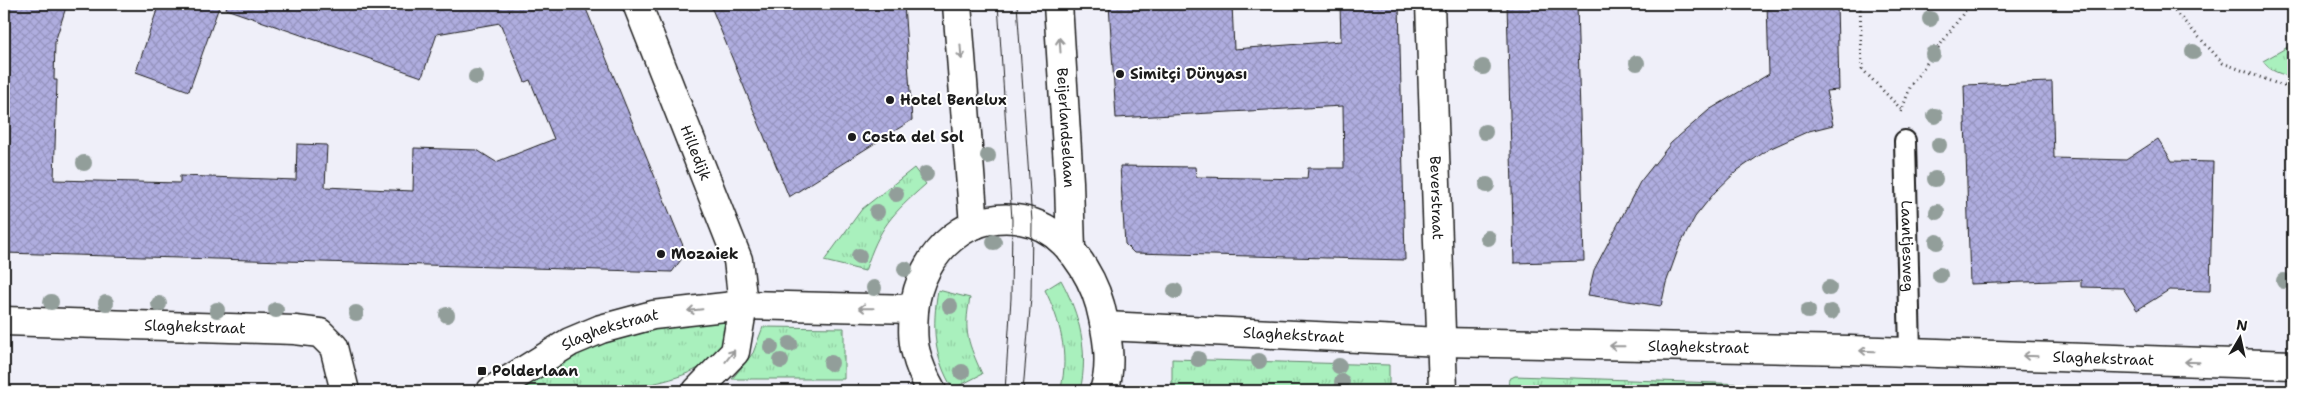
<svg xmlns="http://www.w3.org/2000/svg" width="2297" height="395" font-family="'Shantell Sans',sans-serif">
  <defs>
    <pattern id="grass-tufts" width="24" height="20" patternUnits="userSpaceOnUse" patternTransform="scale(1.25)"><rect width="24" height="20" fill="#a9f0bd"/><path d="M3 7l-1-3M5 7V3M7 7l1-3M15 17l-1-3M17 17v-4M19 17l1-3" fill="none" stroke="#91cda2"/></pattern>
    <pattern id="building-cross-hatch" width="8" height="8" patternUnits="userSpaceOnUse" patternTransform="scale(1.25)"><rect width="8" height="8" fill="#afaddf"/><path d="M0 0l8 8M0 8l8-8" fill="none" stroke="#9694bf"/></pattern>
  </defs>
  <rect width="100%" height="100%" fill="#efeff9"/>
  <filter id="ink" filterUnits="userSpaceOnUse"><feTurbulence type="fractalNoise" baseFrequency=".02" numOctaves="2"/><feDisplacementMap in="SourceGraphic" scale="10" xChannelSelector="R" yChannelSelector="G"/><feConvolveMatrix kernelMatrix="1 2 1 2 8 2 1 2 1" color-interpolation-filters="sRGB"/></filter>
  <g filter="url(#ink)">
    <g fill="url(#grass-tufts)" stroke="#62866c">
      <path d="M2293,44v34c-12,-5 -22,-5 -30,-17z"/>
      <path d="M914,168l12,16c-35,31 -46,42 -61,87l-41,-10 38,-52z"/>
      <path d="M1061,280c19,35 28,72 19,111l-19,-3c8,-34 -1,-68 -16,-98z"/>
      <path d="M938,290l32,8c-7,35 -2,44 12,76l-29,15c-20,-32 -21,-63 -15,-99z"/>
      <path d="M689,322h44c-5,13 -10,27 -20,37 -48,36 -136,32 -197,32 26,-16 52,-36 80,-46 30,-12 61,-18 93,-23z"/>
      <path d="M763,327l81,1v51h-112l21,-26z"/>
      <path d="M1172,359l217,6v26h-217z"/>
      <path d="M1515,376l316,11 3,4h-326l1,-12z"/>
      <path d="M1867,388l112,3h-113z"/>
    </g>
    <g fill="url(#building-cross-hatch)" stroke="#1c1c1c">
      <path d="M4,4h63l-12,38 -1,38h3l-3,100 126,3v-7l116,4 1,-36 30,1 -2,42 88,4 1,-43 63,2 19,12 58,-23 -24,-59 -5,2 -25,-59 -63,11 -15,43 -196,-68 1,-5h357l102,249 -14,19 -668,-19z"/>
      <path d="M159,4h61l-31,87 -53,-19z"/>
      <path d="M710,4h194l8,116 -123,77z"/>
      <path d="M1109,4h123l2,45 107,-8 -1,-37h59l6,256 -271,-7 -9,-9 -5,-78 75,1 1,10 111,2 1,-11h36l-1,-62 -227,12z"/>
      <path d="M1507,4h70l7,257 -70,2z"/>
      <path d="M1767,4h70l2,86 -13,1 7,34 -24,6 -40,18 -31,21 -23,22 -20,25 -16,30 -13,36 -5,23 -73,-11 6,-25 46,-88 31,-39 38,-33 60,-36z"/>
      <path d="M2052,82l2,76 72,2 32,-21 14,22 41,1 -3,129 -41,-1 -32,20 -14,-22 -42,-1v-7l-111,4 -6,-199z"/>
    </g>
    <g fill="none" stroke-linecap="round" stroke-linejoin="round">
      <defs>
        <g id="service">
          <path id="s1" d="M1905,141l5,211"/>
        </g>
        <g id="minor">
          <path id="s2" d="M637,4l101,256 5,45 -8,47 -38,39"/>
          <path id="s3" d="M1430,4l13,387"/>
          <path id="s4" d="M4,321l291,9 25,3 14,14 11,44"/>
          <path id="s5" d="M1105,326l336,16 409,8 443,15"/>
          <path id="s6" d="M491,391l79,-49 31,-13 52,-14 90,-10 171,4"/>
        </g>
        <g id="tertiary">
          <path d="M957,4l17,221"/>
          <path id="s7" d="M1058,4l11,178 2,69"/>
          <path d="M932,391c-7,-12 -13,-25 -16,-38 -4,-13 -3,-28 -2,-42 5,-58 58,-108 119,-88 33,11 58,50 67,82 7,28 13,59 4,86"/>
        </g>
      </defs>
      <use href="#service" stroke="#1c1c1c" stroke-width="24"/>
      <use href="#minor" stroke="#1c1c1c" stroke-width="31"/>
      <use href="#tertiary" stroke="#1c1c1c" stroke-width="31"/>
      <g stroke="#1c1c1c" stroke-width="3" stroke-dasharray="1 4" stroke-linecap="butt">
        <path d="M1860,4l2,65 39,40"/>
        <path d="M2168,4l55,59 60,23 10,1"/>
        <path d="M1901,112l10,-27 59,-81"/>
      </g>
      <use href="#service" stroke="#fff" stroke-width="20"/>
      <use href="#minor" stroke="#fff" stroke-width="28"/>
      <use href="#tertiary" stroke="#fff" stroke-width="28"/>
      <g stroke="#1c1c1c" stroke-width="1">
        <path d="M998,4l14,216 -1,78 -6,93"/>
        <path d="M1017,4l15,218 -1,75 -8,94"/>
      </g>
    </g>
    <g fill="#929e9a">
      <circle cx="1930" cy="19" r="8"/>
      <circle cx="2193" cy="52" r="8"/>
      <circle cx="1933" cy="54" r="8"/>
      <circle cx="1637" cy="63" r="8"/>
      <circle cx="1483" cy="67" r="8"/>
      <circle cx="476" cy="77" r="8"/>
      <circle cx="1935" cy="116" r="8"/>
      <circle cx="1485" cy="132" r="8"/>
      <circle cx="1939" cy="145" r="8"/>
      <circle cx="988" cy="156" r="8"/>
      <circle cx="84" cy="163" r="8"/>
      <circle cx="926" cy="174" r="8"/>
      <circle cx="1935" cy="179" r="8"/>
      <circle cx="1487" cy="185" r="8"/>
      <circle cx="896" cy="194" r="8"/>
      <circle cx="877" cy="212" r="8"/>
      <circle cx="1937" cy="212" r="8"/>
      <circle cx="1488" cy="238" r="8"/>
      <circle cx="994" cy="242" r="8"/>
      <circle cx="1937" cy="242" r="8"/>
      <circle cx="859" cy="256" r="8"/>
      <circle cx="905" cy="269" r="8"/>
      <circle cx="1940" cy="275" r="8"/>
      <circle cx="2284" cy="281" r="8"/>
      <circle cx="874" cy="288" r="8"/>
      <circle cx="1829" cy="288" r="8"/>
      <circle cx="1175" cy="291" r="8"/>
      <circle cx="51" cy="302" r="8"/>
      <circle cx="106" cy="303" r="8"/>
      <circle cx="159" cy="304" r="8"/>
      <circle cx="950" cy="306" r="8"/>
      <circle cx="217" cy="310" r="8"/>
      <circle cx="276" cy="310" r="8"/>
      <circle cx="1808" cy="311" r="8"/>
      <circle cx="1831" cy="312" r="8"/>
      <circle cx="356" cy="313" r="8"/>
      <circle cx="447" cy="315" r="8"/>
      <circle cx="790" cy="344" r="8"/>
      <circle cx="771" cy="347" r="8"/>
      <circle cx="1198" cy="359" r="8"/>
      <circle cx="781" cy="361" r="8"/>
      <circle cx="1259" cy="361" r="8"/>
      <circle cx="831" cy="363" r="8"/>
      <circle cx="1339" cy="366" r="8"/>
      <circle cx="962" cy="372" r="8"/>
      <circle cx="1342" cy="382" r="8"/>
    </g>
    <defs><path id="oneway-shaft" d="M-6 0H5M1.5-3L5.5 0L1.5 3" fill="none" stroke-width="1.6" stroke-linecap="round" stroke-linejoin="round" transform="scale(1.25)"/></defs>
    <g stroke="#999">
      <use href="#oneway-shaft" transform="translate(1060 45) rotate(-94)"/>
      <use href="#oneway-shaft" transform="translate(961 52) rotate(85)"/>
      <use href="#oneway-shaft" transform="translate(866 308) rotate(-179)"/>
      <use href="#oneway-shaft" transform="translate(695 310) rotate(174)"/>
      <use href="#oneway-shaft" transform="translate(1617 346) rotate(-179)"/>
      <use href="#oneway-shaft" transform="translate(1867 351) rotate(-178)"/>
      <use href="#oneway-shaft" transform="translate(730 356) rotate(-52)"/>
      <use href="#oneway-shaft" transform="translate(2030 356) rotate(-178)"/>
      <use href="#oneway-shaft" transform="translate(2192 362) rotate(-178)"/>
    </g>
  </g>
  <g fill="#1c1c1c" stroke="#fff" stroke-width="2">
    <circle cx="1120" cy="74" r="5"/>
    <circle cx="890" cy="100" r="5"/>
    <circle cx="852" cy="137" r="5"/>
    <circle cx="661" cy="254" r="5"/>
    <rect x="477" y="366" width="10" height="10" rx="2.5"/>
  </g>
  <g text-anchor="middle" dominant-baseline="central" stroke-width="4" stroke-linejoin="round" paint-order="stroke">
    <g font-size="15" font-weight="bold" fill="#1c1c1c" stroke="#fff" text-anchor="start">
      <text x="1130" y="74">Simitçi Dünyası</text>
      <text x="900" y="100">Hotel Benelux</text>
      <text x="862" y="137">Costa del Sol</text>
      <text x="671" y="254">Mozaiek</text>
      <text x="492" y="371">Polderlaan</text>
    </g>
    <g font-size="15" fill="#1c1c1c" stroke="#fff">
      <text stroke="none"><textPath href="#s7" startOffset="124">Beijerlandselaan</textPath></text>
      <text stroke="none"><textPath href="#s2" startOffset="160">Hilledijk</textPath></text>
      <text stroke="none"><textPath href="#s3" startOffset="194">Beverstraat</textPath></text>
      <text stroke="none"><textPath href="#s1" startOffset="105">Laantjesweg</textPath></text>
      <text stroke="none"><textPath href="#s4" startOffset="191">Slaghekstraat</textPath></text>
      <text stroke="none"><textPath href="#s6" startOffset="135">Slaghekstraat</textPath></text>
      <text stroke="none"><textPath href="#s5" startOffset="189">Slaghekstraat</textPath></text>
      <text stroke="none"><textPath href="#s5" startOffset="594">Slaghekstraat</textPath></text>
      <text stroke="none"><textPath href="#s5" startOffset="999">Slaghekstraat</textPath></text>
    </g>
  </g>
  <rect width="2297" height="395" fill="none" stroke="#fff" stroke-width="20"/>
  <rect x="10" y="10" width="2277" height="375" fill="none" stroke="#1c1c1c" stroke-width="2" filter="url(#ink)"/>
  <g transform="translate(2240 338) rotate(9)" stroke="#ffffff" stroke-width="4" paint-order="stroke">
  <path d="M0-4L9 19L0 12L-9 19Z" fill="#1c1c1c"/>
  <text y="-8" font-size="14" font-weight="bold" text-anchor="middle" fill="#1c1c1c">N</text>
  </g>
</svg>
